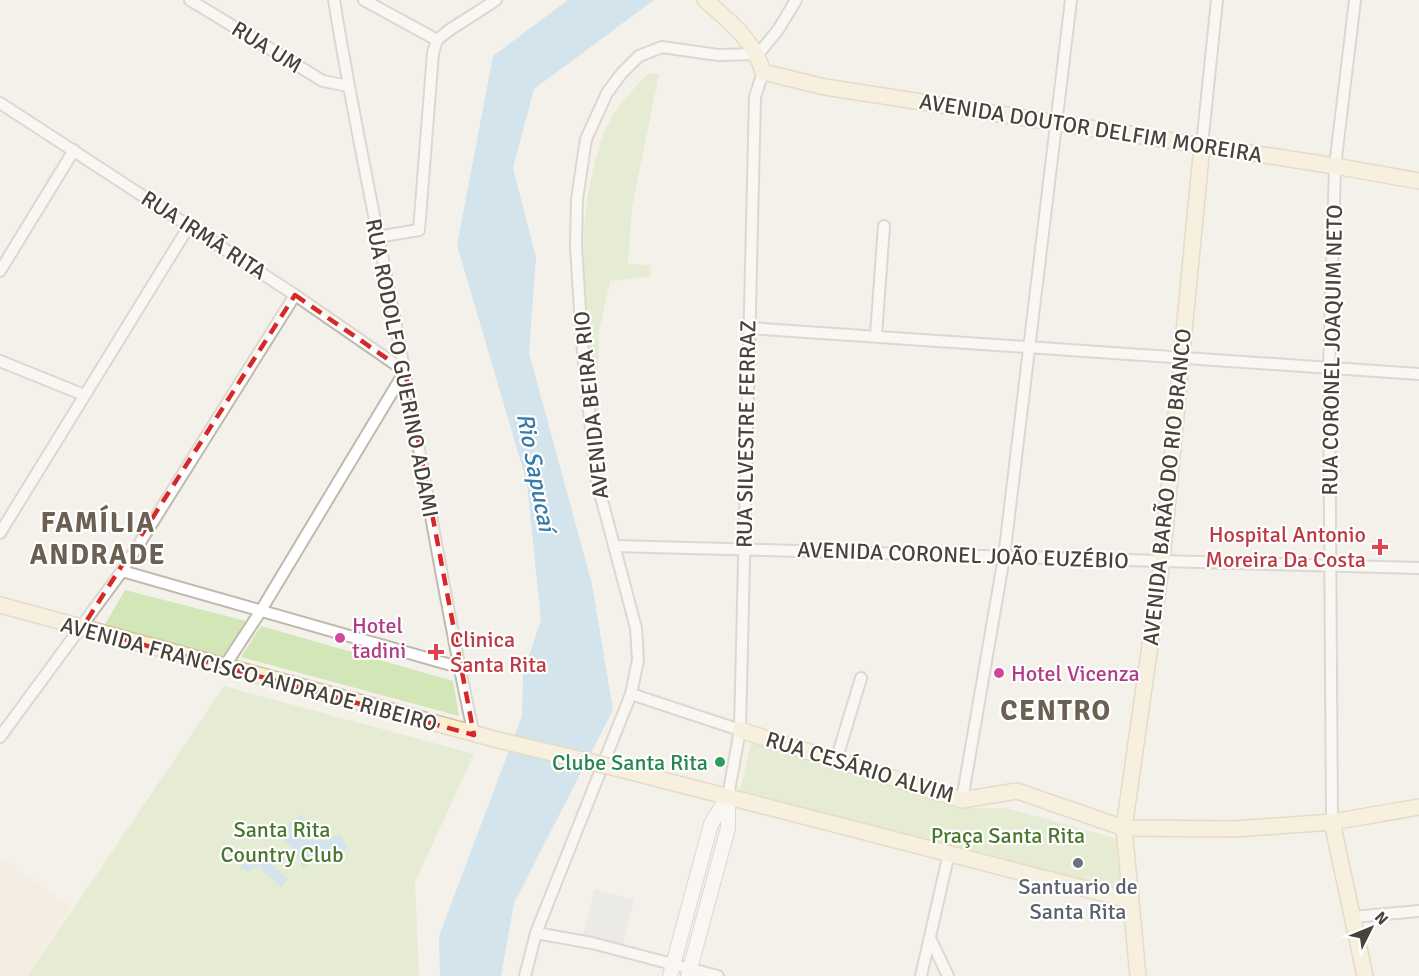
<svg xmlns="http://www.w3.org/2000/svg" width="1419" height="976" font-family="Signika,sans-serif">
  <rect width="100%" height="100%" fill="#f4f1eb"/>
  <path fill="#f4e8d8" d="M0,856l72,52 -44,68h-28z"/>
  <g fill="#d2e6b7">
    <path d="M649,73l10,1 -27,133 -4,57 22,1 1,11 -41,5 -11,50 -2,88 -5,-1c-8,-92 -21,-193 11,-283 9,-24 28,-44 46,-62z"/>
    <path d="M125,590l121,31 -24,37 -118,-32z"/>
    <path d="M261,626l192,55 6,35 -218,-59z"/>
    <path d="M224,686l250,68 -59,128 4,94h-391z"/>
    <path d="M751,743l218,65h37l113,31 1,51 -380,-99z"/>
  </g>
  <path fill="#e3e2df" d="M595,889l39,11 -14,55 -40,-10z"/>
  <g fill="#acd4ed">
    <path d="M568,0h86l-120,89 -21,79 23,89 -7,96 63,231 21,126 -99,193 -13,73h-61l-1,-40 83,-220 1,-43 18,-53 -14,-137 -70,-238 36,-189z"/>
    <path d="M301,815l14,25h14l10,-6 8,11 -2,6 -17,3 -25,14 -8,-17 -15,-16 -1,-4z"/>
    <path d="M257,851l31,28 -7,8 -21,-19 -5,-1 -7,5 -8,-5z"/>
  </g>
  <g fill="none" stroke-linecap="round" stroke-linejoin="round">
    <defs>
      <g id="minor">
        <path d="M190,0l133,81 25,5"/>
        <path d="M334,0c20,125 48,249 71,374 23,120 42,241 69,361"/>
        <path d="M364,0l73,40"/>
        <path d="M0,103l295,192 110,76 -145,241 -36,55"/>
        <path d="M1202,145l15,-145"/>
        <path d="M377,237l42,-7 14,-177 4,-13 11,-9 48,-31"/>
        <path d="M0,271l74,-121"/>
        <path d="M749,328l670,46"/>
        <path d="M876,335l8,-109"/>
        <path d="M0,361l84,34"/>
        <path d="M0,533l189,-307"/>
        <path d="M614,546l805,22"/>
        <path d="M122,571l336,96"/>
        <path d="M631,694l109,36"/>
        <path d="M0,737l122,-166 173,-276"/>
        <path d="M836,761l25,-83"/>
        <path d="M728,796l12,-66 15,-633 8,-25"/>
        <path d="M962,800l42,-243 67,-557"/>
        <path d="M1332,822l-3,-453 6,-203 20,-166"/>
        <path d="M1352,917l67,-6"/>
        <path d="M536,933l56,10 126,33"/>
        <path d="M930,938l18,38"/>
        <path d="M525,976l11,-43 95,-239 7,-34 -2,-32 -40,-150 -14,-136 -6,-96 1,-47 9,-60 21,-46 14,-19 18,-18 23,-9 56,8 40,-1 20,-24 18,-30"/>
        <path d="M921,976l28,-123"/>
      </g>
      <g id="tertiary">
        <path d="M670,976l41,-152 17,-28"/>
        <path d="M688,976l40,-148v-31"/>
      </g>
      <g id="secondary">
        <path d="M705,0c24,21 49,40 58,72l62,15 510,79 84,15"/>
        <path d="M0,605l498,135"/>
        <path d="M740,730l222,70 55,-9 107,37 110,1 98,-7 87,-15"/>
        <path d="M616,768l513,132"/>
        <path d="M1332,822l33,154"/>
        <path d="M1138,976l-14,-148 38,-267 40,-416"/>
      </g>
    </defs>
    <use href="#minor" stroke="#c0b9ae" stroke-width="14"/>
    <use href="#tertiary" stroke="#c0b9ae" stroke-width="16"/>
    <use href="#secondary" stroke="#d1c39d" stroke-width="18"/>
    <use href="#minor" stroke="#fff" stroke-width="10"/>
    <use href="#tertiary" stroke="#fff" stroke-width="14"/>
    <use href="#secondary" stroke="#fbefce" stroke-width="15"/>
    <defs>
      <path id="secondary-bridge" d="M498,740l118,28"/>
    </defs>
    <use href="#secondary-bridge" stroke="#d1c39d" stroke-width="18" stroke-linecap="butt"/>
    <use href="#secondary-bridge" stroke="#fbefce" stroke-width="15"/>
  </g>
  <path d="M0 0H1419V976H0ZM295,295l110,76 69,364 -392,-107z" fill="#f4f1eb" fill-opacity=".55" fill-rule="evenodd"/>
  <path fill="none" stroke="#d62828" stroke-width="4.5" stroke-dasharray="12 8" stroke-linejoin="round" d="M295,295l110,76 69,364 -392,-107z"/>
  <g fill="#e0444e" stroke="#fff" stroke-width="2">
    <path d="M1377 538h6v6h6v6h-6v6h-6v-6h-6v-6h6z"/>
    <path d="M433 643h6v6h6v6h-6v6h-6v-6h-6v-6h6z"/>
  </g>
  <g fill="#d1479c" stroke="#fff" stroke-width="2">
    <circle cx="340" cy="638" r="6"/>
    <circle cx="999" cy="673" r="6"/>
  </g>
  <circle fill="#2e9e5b" stroke="#fff" stroke-width="2" cx="720" cy="762" r="6"/>
  <circle fill="#6b7280" stroke="#fff" stroke-width="2" cx="1078" cy="863" r="6"/>
  <g text-anchor="middle" dominant-baseline="central" stroke-width="4.5" stroke-linejoin="round" paint-order="stroke">
    <g font-size="22" fill="#484239" stroke="#fff">
      <text transform="translate(267 47) rotate(32)">RUA UM</text>
      <text transform="translate(1091 128) rotate(9)">AVENIDA DOUTOR DELFIM MOREIRA</text>
      <text transform="translate(204 235) rotate(33)">RUA IRMÃ RITA</text>
      <text transform="translate(1332 350) rotate(-89)">RUA CORONEL JOAQUIM NETO</text>
      <text transform="translate(402 368) rotate(79)">RUA RODOLFO GUERINO ADAMI</text>
      <text transform="translate(591 405) rotate(-96)">AVENIDA BEIRA RIO</text>
      <text transform="translate(746 434) rotate(-89)">RUA SILVESTRE FERRAZ</text>
      <text transform="translate(1167 487) rotate(-84)">AVENIDA BARÃO DO RIO BRANCO</text>
      <text transform="translate(963 555) rotate(2)">AVENIDA CORONEL JOÃO EUZÉBIO</text>
      <text transform="translate(249 674) rotate(15)">AVENIDA FRANCISCO ANDRADE RIBEIRO</text>
      <text transform="translate(860 767) rotate(17)">RUA CESÁRIO ALVIM</text>
    </g>
    <g font-size="22" fill="#be3a42" stroke="#fff" text-anchor="end">
      <text x="1366" y="534">Hospital Antonio<tspan x="1366" dy="25">Moreira Da Costa</tspan></text>
      <text x="450" y="639" text-anchor="start">Clinica<tspan x="450" dy="25">Santa Rita</tspan></text>
    </g>
    <g font-size="22" fill="#b23c85" stroke="#fff" text-anchor="start">
      <text x="352" y="625">Hotel<tspan x="352" dy="25">tadini</tspan></text>
      <text x="1011" y="673">Hotel Vicenza</text>
    </g>
    <g font-size="22" fill="#27864d" stroke="#fff" text-anchor="end">
      <text x="708" y="762">Clube Santa Rita</text>
    </g>
    <g font-size="22" fill="#4c772f" stroke="#fff">
      <text x="282" y="829">Santa Rita<tspan x="282" dy="25">Country Club</tspan></text>
      <text x="1008" y="835">Praça Santa Rita</text>
    </g>
    <g font-size="22" fill="#5b616d" stroke="#fff">
      <text x="1078" y="886">Santuario de<tspan x="1078" dy="25">Santa Rita</tspan></text>
    </g>
    <g font-size="24" font-style="italic" fill="#367aa7" stroke="#fff">
      <text transform="translate(536 472) rotate(79)">Rio Sapucaí</text>
    </g>
    <g font-size="28" font-weight="bold" letter-spacing="1.5" fill="#6b6051" stroke="#fff">
      <text x="98" y="523">FAMÍLIA<tspan x="98" dy="32">ANDRADE</tspan></text>
      <text x="1056" y="711">CENTRO</text>
    </g>
  </g>
  <g transform="translate(1371 928) rotate(47)" stroke="#ffffff" stroke-width="4.5" paint-order="stroke">
  <path d="M0-4.5L10 22L0 15L-10 22Z" fill="#484239"/>
  <text y="-9" font-size="16" font-weight="bold" text-anchor="middle" fill="#484239">N</text>
  </g>
</svg>
